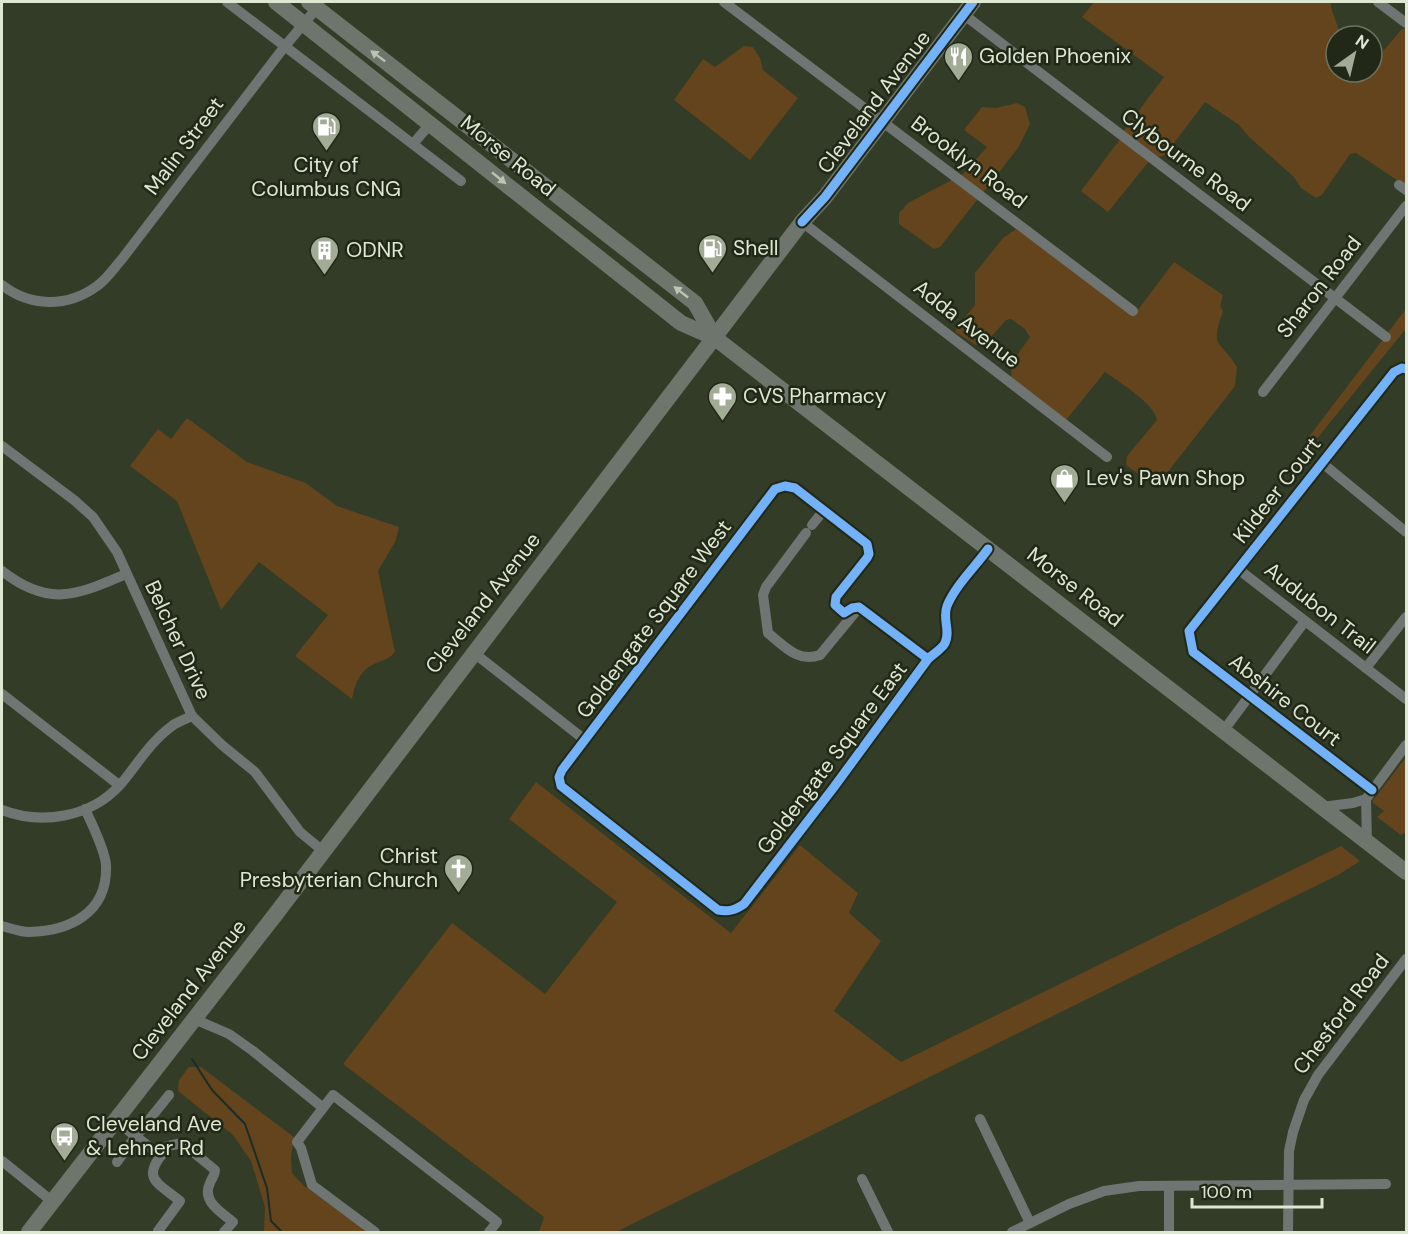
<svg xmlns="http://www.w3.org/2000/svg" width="1408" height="1234" font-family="'DM Sans',sans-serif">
  <rect width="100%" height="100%" fill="#333c26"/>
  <g fill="#63441c">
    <path d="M1094,2h237v5l10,29h-5v36h36v-8l30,-35h4v157l-50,-33 -6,1 -28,41 -6,3 -15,-10 -7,-11 -44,-39 -11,-13 -34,-23 -40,53 -6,2 -36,-25 41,-55 -82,-60z"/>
    <path d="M744,46l9,1 7,11 3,12 35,28 -48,62 -76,-60 29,-41 12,8z"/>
    <path d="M1017,103l8,4 5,17 -12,24 -78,99 -6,2 -35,-25v-11l9,-10 55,-29 24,-27 -23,-17 18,-23 14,1z"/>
    <path d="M1121,138l29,22 -42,52 -27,-21z"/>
    <path d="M1015,230h6l113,85 40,-53 49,33 -3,11 3,5c-13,38 -4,27 14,56l-2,19 -79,101 -30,-22 1,-9 30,-36c-3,-17 -38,-38 -52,-48l-39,48 -54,-40c-4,-16 9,-30 18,-43l-5,-8 -14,-10 -5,1 -22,25h-8l-21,-13 2,-5 18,-22v-32l28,-35z"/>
    <path d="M1406,309v22h-2l-93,115 -6,-4z"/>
    <path d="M187,418l60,44 59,21 31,23 62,21 -3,13 -18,31 17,81c-7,8 -12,8 -21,12 -15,7 -19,21 -22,35l-57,-43 33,-41 -69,-53 -38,48 -44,-109 -47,-35 28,-37 13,10z"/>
    <path d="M1406,757v75l-5,3 -24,-18 7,-6 -12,-9z"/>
    <path d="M536,782l195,151 69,-88 58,48 -9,20 32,28 -47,70 67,51 440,-216 19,15 -22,14 -722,357h-77l5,-15 -201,-153 109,-141 93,71 72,-92 -108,-83z"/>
    <path d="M189,1067h12l93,70 -3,20 1,16 11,12 65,47h-104l1,-25 -14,-46 -18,-26 -55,-44 1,-11z"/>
  </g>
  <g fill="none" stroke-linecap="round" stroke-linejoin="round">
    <path stroke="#192d29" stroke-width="2" d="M192,1059l20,31 33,34 22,64 4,33 11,11"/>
    <g stroke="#6f7572" stroke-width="10">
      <path d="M227,2l234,179"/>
      <path d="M724,2l409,309"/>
      <path d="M1378,2l28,21"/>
      <path d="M963,14l423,323"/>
      <path d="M413,144l18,-21"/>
      <path d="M1399,185l7,5"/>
      <path d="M802,222l305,235"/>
      <path d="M2,285c28,22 65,23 95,1 10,-7 17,-18 25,-27l163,-213 32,-38"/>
      <path d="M1263,392l143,-186"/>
      <path d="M2,446l72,54 19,17 24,35 75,164 30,29 33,27 45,60 23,19"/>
      <path d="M1321,462l85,70"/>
      <path d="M812,525l12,-15"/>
      <path d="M806,533l-40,54 -3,8 5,38c16,13 30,30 52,22l37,-45"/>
      <path d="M1238,569l168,130"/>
      <path d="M2,571c47,37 75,24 124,3"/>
      <path d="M474,653l111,87"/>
      <path d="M928,659l-69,-52 -7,1 -8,5 -9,-8 1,-8 31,-39 2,-4 -2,-10 -72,-56 -10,-2 -10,3 -213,281 -3,7 2,9 157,124c11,2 17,0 26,-6l90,-117 94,-128c5,-5 14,-10 17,-16 6,-12 -3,-24 2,-37 8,-20 28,-39 41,-57"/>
      <path d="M1366,668l40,-51"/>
      <path d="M2,694l117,91"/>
      <path d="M1224,730l81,-109"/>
      <path d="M1372,790l-179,-138 -4,-21 205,-259 8,-4 4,1"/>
      <path d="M1322,807l31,-4 13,-4"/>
      <path d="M2,810c39,15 88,8 118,-25 17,-20 30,-43 52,-59 5,-4 14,-7 20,-10"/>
      <path d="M1367,843l-1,-44 40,-54"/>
      <path d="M2,926c8,2 18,6 27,6 42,-1 79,-20 77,-67 -1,-15 -14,-41 -21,-56"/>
      <path d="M194,1019l35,15 24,17 69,56"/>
      <path d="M980,1119l50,104"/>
      <path d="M116,1121l45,35"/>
      <path d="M2,1161l51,41"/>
      <path d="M117,1162c16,-24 34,-44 52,-67"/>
      <path d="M862,1179l26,53"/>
      <path d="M160,1232l-2,-1 22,-30c-28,-22 -38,-23 -12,-55l14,-3 33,27c0,6 -3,7 -5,13 -9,18 11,29 23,39l-9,10"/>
      <path d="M375,1232l-63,-47 -11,-37 -4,-6 36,-47 164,127 -8,10"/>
      <path d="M1012,1232l57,-28 35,-13 35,-5 247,-2"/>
      <path d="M1169,1232v-45"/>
      <path d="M1288,1232l1,-81 4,-19 11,-32 14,-25 88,-116"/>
    </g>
    <g stroke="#6d756d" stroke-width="16">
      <path d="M276,2l405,321 34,15 691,534"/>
      <path d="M309,2l386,301 20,35"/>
      <path d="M29,1232l246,-317 527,-693 23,-25 148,-195"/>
    </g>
    <defs>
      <g id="cycleway">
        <path d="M802,222l23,-25 148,-195"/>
        <path d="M928,659l-69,-52 -7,1 -8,5 -9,-8 1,-8 31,-39 2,-4 -2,-10 -72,-56 -10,-2 -10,3 -213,281 -3,7 2,9 157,124c11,2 17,0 26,-6l90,-117 94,-128c5,-5 14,-10 17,-16 6,-12 -3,-24 2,-37 8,-20 28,-39 41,-57"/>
        <path d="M1372,790l-179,-138 -4,-21 205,-259 8,-4 4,1"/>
      </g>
    </defs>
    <use href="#cycleway" stroke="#212817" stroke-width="13"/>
    <use href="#cycleway" stroke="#73b2f8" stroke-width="9"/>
  </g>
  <defs><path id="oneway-solid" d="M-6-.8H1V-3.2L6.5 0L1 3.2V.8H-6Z" transform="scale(1.5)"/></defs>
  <g fill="#bbc5b3">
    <use href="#oneway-solid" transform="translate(378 56) rotate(-143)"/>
    <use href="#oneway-solid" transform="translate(499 178) rotate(39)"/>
    <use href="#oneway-solid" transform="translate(681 292) rotate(-142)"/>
  </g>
  <defs>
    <symbol id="restaurant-pin" viewBox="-11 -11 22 30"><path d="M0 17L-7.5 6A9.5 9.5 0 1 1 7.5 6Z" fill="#a2ab95" stroke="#212817"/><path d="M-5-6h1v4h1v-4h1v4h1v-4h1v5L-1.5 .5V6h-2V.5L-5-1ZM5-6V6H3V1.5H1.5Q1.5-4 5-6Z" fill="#fff"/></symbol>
    <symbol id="fuel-pin" viewBox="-11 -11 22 30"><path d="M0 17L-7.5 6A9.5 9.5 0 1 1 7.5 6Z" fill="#a2ab95" stroke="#212817"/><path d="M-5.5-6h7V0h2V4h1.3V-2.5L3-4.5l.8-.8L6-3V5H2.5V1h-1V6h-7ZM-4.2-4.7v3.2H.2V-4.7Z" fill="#fff"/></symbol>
    <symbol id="building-pin" viewBox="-11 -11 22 30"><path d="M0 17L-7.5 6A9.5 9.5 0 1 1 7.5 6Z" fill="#a2ab95" stroke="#212817"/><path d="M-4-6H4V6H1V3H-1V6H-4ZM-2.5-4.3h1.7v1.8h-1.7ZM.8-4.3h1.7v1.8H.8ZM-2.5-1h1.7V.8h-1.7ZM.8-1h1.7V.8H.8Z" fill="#fff"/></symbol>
    <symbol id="pharmacy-pin" viewBox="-11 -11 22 30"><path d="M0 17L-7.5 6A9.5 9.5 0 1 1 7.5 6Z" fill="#a2ab95" stroke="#212817"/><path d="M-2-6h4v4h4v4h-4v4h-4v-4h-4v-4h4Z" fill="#fff"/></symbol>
    <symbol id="shop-pin" viewBox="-11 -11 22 30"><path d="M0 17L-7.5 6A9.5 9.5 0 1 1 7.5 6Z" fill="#a2ab95" stroke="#212817"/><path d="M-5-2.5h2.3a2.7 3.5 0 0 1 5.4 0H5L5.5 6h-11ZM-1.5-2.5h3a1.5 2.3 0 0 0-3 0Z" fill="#fff"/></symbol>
    <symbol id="church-pin" viewBox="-11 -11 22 30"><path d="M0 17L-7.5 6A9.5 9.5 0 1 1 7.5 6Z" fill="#a2ab95" stroke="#212817"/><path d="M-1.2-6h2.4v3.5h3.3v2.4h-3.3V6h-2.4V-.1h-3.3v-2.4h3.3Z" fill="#fff"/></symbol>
    <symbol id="bus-pin" viewBox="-11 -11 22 30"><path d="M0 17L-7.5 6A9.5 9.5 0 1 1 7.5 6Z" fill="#a2ab95" stroke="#212817"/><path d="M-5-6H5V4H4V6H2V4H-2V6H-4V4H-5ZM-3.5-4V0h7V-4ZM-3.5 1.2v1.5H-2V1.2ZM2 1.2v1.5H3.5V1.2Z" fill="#fff"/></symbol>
  </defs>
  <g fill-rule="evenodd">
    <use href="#restaurant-pin" x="942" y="40" width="33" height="45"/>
    <use href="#fuel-pin" x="310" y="110" width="33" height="45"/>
    <use href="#fuel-pin" x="696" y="232" width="33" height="45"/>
    <use href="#building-pin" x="308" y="234" width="33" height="45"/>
    <use href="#pharmacy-pin" x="706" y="380" width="33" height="45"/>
    <use href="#shop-pin" x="1048" y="462" width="33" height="45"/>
    <use href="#church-pin" x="442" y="852" width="33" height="45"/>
    <use href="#bus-pin" x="48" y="1120" width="33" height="45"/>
  </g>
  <g text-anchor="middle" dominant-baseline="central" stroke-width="5" stroke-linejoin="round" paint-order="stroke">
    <g font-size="21" fill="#dde7d1" stroke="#212817" text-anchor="start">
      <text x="979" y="56">Golden Phoenix</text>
      <text x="326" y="165" text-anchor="middle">City of<tspan x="326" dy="24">Columbus CNG</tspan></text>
      <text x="733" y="248">Shell</text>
      <text x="346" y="250">ODNR</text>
      <text x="743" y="396">CVS Pharmacy</text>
      <text x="1086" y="478">Lev's Pawn Shop</text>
      <text x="438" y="856" text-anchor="end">Christ<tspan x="438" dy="24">Presbyterian Church</tspan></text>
      <text x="86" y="1124">Cleveland Ave<tspan x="86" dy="24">&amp; Lehner Rd</tspan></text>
    </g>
    <g font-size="21" fill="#dde7d1" stroke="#212817">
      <text transform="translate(874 102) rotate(-53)">Cleveland Avenue</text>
      <text transform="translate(184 146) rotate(-53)">Malin Street</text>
      <text transform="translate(508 156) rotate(39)">Morse Road</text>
      <text transform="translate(1186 160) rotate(37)">Clybourne Road</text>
      <text transform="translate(969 162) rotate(37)">Brooklyn Road</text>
      <text transform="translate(1319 287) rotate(-52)">Sharon Road</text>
      <text transform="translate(967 324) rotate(38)">Adda Avenue</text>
      <text transform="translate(1277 490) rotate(-52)">Kildeer Court</text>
      <text transform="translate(1075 587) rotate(38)">Morse Road</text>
      <text transform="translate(483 603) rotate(-52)">Cleveland Avenue</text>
      <text transform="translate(1320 608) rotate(38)">Audubon Trail</text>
      <text transform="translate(654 619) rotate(-53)">Goldengate Square West</text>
      <text transform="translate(178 640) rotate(65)">Belcher Drive</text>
      <text transform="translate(1285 700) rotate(38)">Abshire Court</text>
      <text transform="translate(832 758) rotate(-53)">Goldengate Square East</text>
      <text transform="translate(189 990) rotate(-52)">Cleveland Avenue</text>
      <text transform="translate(1341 1014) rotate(-53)">Chesford Road</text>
    </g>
  </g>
  <rect width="1408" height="1234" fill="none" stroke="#dde7d1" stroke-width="6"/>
  <g transform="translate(1354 54) rotate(34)"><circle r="28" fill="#212817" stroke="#6c7461" stroke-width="1.5"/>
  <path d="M0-4.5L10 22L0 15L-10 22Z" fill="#a2ab95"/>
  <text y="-9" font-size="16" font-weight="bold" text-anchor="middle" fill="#dde7d1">N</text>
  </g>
  <path d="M1192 1198v9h130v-9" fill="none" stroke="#dde7d1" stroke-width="3"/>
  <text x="1201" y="1198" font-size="18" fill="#dde7d1" stroke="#212817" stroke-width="4.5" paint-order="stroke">100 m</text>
</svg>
